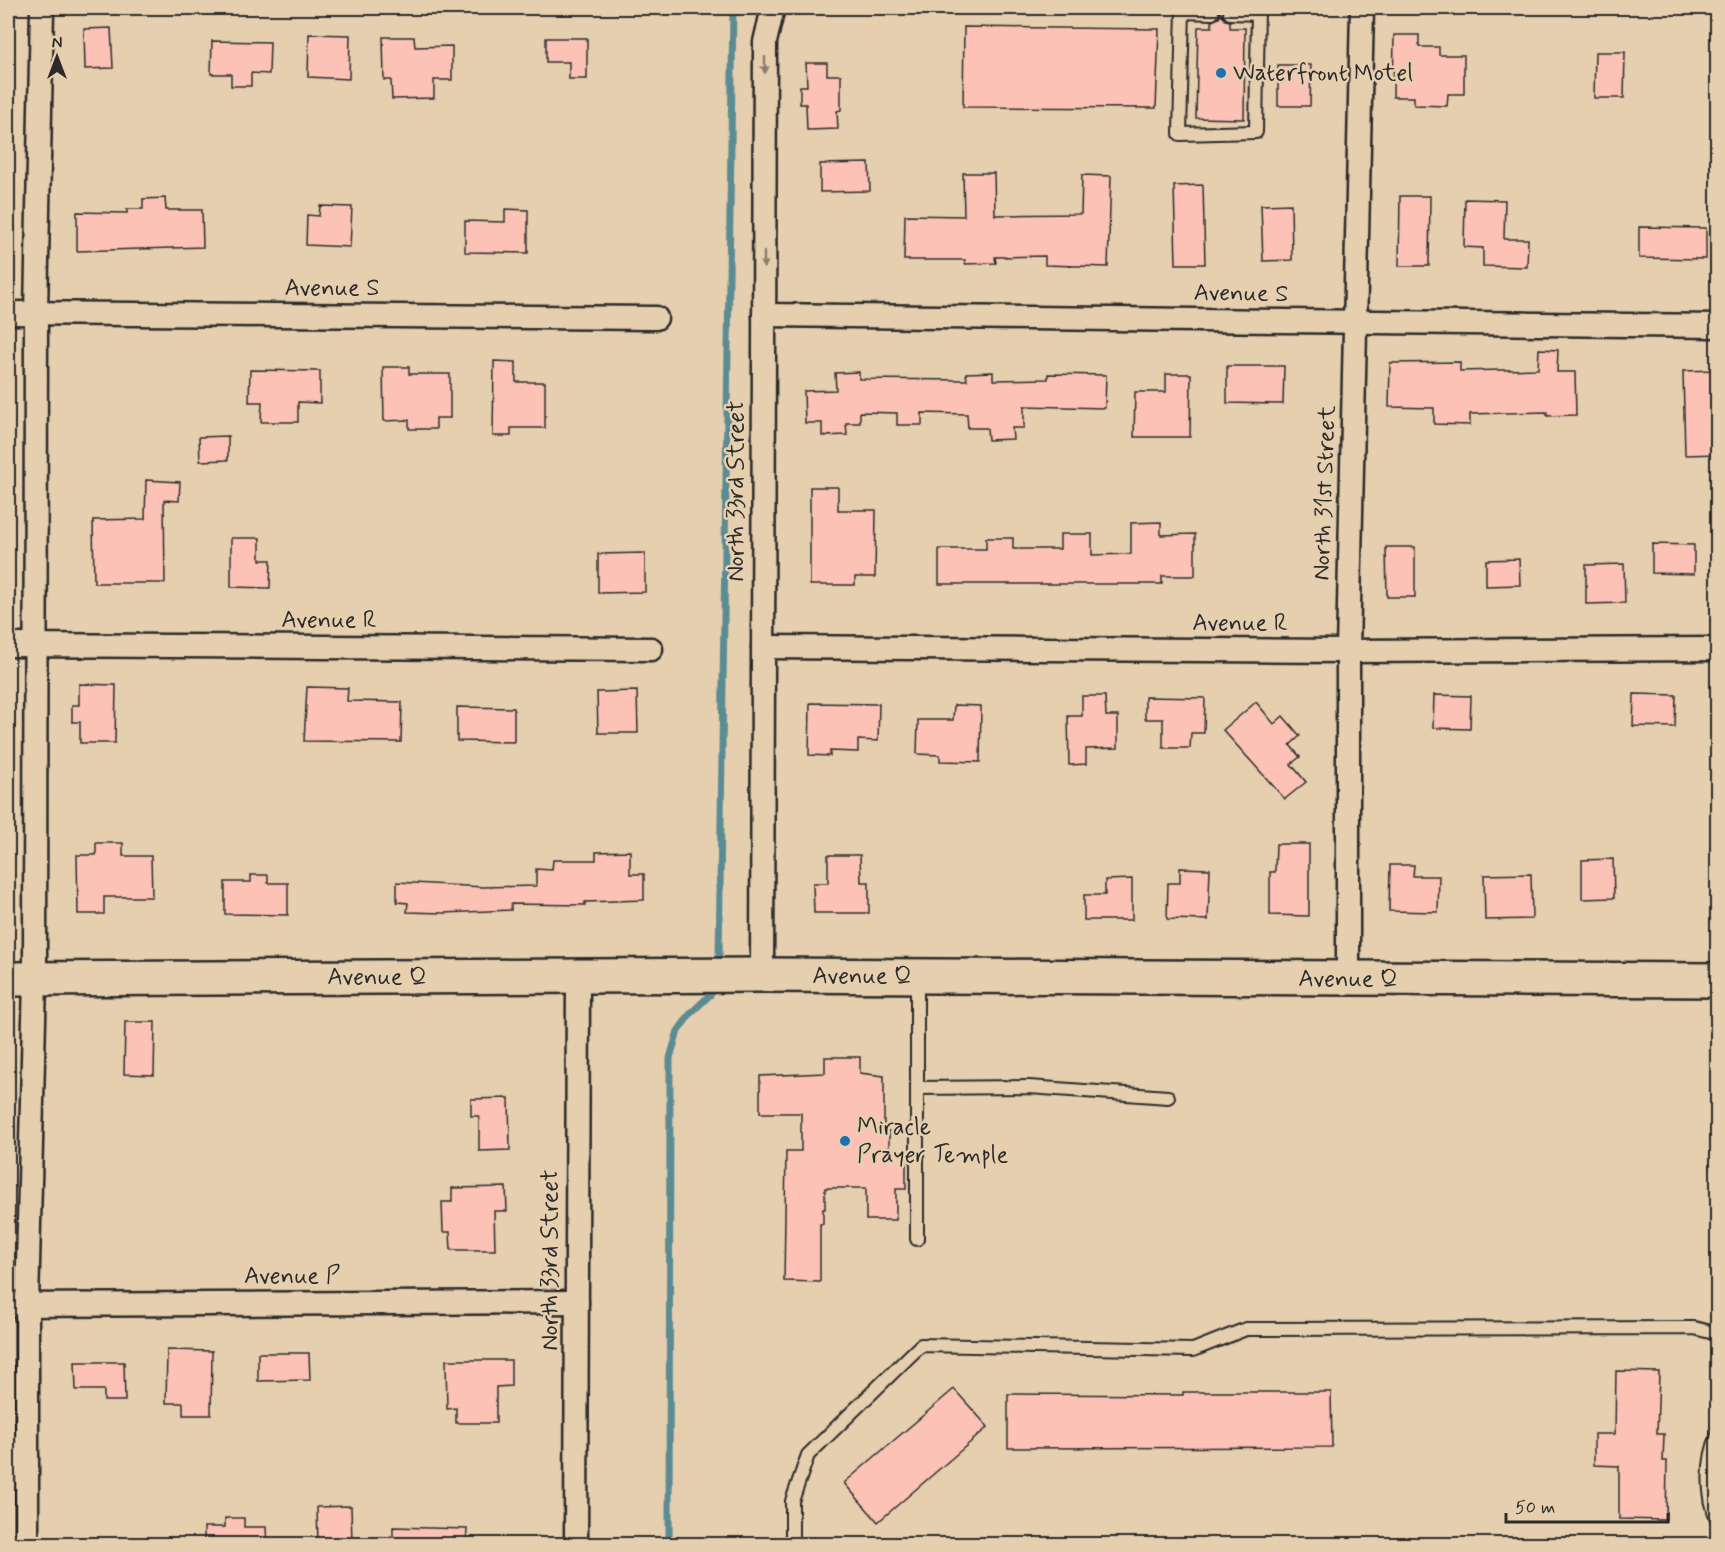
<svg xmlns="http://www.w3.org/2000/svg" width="1725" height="1552" font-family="Mynerve,sans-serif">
  <rect width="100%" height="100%" fill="#e6cfaf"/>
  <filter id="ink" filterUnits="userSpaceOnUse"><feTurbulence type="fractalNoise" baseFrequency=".0167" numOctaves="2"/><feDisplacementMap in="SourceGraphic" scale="12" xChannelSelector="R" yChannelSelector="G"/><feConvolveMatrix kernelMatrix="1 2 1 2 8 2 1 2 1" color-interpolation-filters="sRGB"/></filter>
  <g filter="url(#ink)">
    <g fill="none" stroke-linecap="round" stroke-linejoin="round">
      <g stroke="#5c8c93" stroke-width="7">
        <path d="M719,956l14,-948"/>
        <path d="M669,1544l1,-486 8,-27 13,-18 20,-19"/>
      </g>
    </g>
    <g fill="#fdc2b6" stroke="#2b2b2b" stroke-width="1.5">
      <path d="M1220,11l5,9 5,1v7h15l-1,91 -48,-1 2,-91h14v-6l7,-3z"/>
      <path d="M964,27l195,2 -3,79 -193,-1z"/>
      <path d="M111,28l2,40 -28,1 -1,-40z"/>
      <path d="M309,34l41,1 -1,44 -41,-2z"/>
      <path d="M1394,35h25v12h20v8h25v39h-16l-1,12 -33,-1v-8h-21z"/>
      <path d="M383,37h31l1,10 37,-1v34h-18v18l-42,1 -1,-19h-7z"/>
      <path d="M546,38h41v41h-18v-17h-23z"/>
      <path d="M212,41l58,1 -1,32 -18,-1v13h-20v-12h-20z"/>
      <path d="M1595,52h30l-1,46h-30z"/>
      <path d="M806,63h21v12h14v35l-4,1 1,18 -31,1 -1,-26h-6v-18h7z"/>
      <path d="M1278,65h33l-1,41h-32z"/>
      <path d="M869,163l1,28 -50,1v-28z"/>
      <path d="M963,173h31l1,42 86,-1 1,-39 29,1 -3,91 -63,-2v-9l-50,1 1,6 -31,1v-4h-61l1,-45 59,1z"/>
      <path d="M1203,185l2,79h-29l-2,-78z"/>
      <path d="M1400,196h30l-1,70h-30z"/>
      <path d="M165,198l1,12h36l1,37 -126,4v-39l50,1v-4h16v-10z"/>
      <path d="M1465,199l40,1 -1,39h24l-1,28 -44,-1v-18l-19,-1z"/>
      <path d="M1291,204l1,56 -29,1 -2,-56z"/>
      <path d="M320,206l32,1 -2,40 -44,-2 1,-30 12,1z"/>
      <path d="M505,209l23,1v43l-63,-1v-31l40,1z"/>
      <path d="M1639,227l67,1v31l-67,-1z"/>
      <path d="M1539,349l19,1 -1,22h18l1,43 -29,1v-4l-77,2v11l-36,-1v-16l-45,-1 1,-44 70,-1v9l78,-2z"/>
      <path d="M494,361l22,1v20h29v46h-34v8h-18z"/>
      <path d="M1227,366h57l-1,38 -56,-1z"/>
      <path d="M383,367h26v7h41v44h-14v11h-27v-9l-25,1z"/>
      <path d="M250,370l70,1v32l-22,-1v20h-37l1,-20h-13z"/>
      <path d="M1718,370v84l-33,1 -2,-84z"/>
      <path d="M859,372v7l108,1 -1,-7 27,-1v8l55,-1v-5l58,1 -1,33 -81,-2v22h-12l1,11 -25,1 -1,-12h-19l-1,-14 -45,-1v12h-25v-12l-37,-1v11h-14l1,12 -25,1v-13h-17l-1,-32 32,-1 -1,-17z"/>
      <path d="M1166,374h25l-1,63h-56l1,-45h31z"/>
      <path d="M228,436v24l-28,1 -1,-24z"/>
      <path d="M146,480l34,2 -1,19 -15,-1 1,83h-71l-1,-63 52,-1z"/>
      <path d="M810,487h28v23h38l-1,67h-20v8h-45z"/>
      <path d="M1161,522v13l34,-1v42h-33v8h-223v-35h47v-11h27v11h47v-15h32v21l39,-1v-31z"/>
      <path d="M231,538h29v22h11l-1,28 -39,-1z"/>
      <path d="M1652,544l42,1v29l-42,-1z"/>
      <path d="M1386,547h29v50h-28z"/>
      <path d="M645,553v39l-47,1v-39z"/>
      <path d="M1519,559l1,26 -34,1v-26z"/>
      <path d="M1624,564l1,39 -39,1v-39z"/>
      <path d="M79,684l37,1 -1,58h-35v-21h-8v-17h7z"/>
      <path d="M307,687l41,1 -1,13 55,1 -1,40 -97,-1z"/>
      <path d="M637,691l1,42h-40l-1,-41z"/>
      <path d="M1634,694l42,1 -1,32 -42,-1z"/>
      <path d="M1434,695l37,1 -1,33 -37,-1z"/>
      <path d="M1082,696h23l1,20h12v32l-32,1v15l-17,1 -1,-49h14z"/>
      <path d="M1145,697l60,1 -1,35h-13l-1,15h-27v-29h-18z"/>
      <path d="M1256,702l18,22 9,-8 17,20 -10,9 10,12 -9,7 15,18 -21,17 -62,-69z"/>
      <path d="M810,703l69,1 -1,37 -20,-1v12l-28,-1v5l-21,-1z"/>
      <path d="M954,705l27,1 -1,56 -40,-1v-6l-23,-1 1,-34h35z"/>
      <path d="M457,707l57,1v34l-57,-1z"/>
      <path d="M96,843h27v13h28l1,41h-48v17h-26l-1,-59h19z"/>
      <path d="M1276,844h33v72l-39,-1v-43h5z"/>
      <path d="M630,851v23h14v26l-59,2v3l-74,-1v6l-68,3 -36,-1 1,-9 -11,-1v-20l86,5 53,-1v-17l16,1 1,-10h43v-8z"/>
      <path d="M828,855h32l1,27h8v31h-55l-1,-30h15z"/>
      <path d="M1613,859l1,39 -32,1v-39z"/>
      <path d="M1390,865h24l-1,11h26l-1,36 -49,-1z"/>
      <path d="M1180,868l30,1 -2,51 -41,-1 1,-36h12z"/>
      <path d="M1531,874l1,45 -47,1 -1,-45z"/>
      <path d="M251,875h17v8h20v32l-63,-1v-32h26z"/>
      <path d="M1132,879v41h-48v-25h21v-15z"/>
      <path d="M125,1022h30l-1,53 -30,-1z"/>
      <path d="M825,1057h35v16l24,3v55h5v21h17v37h-10v31h-30v-32h-41v21h-2v15h-3v58l-36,-1 2,-130h15v-38h-41v-37l65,-3z"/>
      <path d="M509,1098l1,52 -31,1v-35h-8v-17z"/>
      <path d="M506,1187l1,24h-13l1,39h-44l-1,-18h-7l-1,-30h10v-14z"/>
      <path d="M167,1350l45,1 -1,64h-28v-12h-17z"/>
      <path d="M258,1353h51l1,27 -52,1z"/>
      <path d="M446,1360h65v26l-15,1v36h-40v-15l-9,1z"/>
      <path d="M75,1362h49l1,39h-21v-11h-28z"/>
      <path d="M1616,1371l43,1 -2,62h7l-1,27h4l-1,59 -47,-1v-53l-25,-1v-31h21z"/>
      <path d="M954,1389l34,38 -110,95 -34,-39z"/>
      <path d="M1183,1392h148l1,55 -324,1v-54l175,1z"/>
      <path d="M351,1506l1,39h-34l-1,-38z"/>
      <path d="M225,1518h19v9h22l1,18h-63v-18h21z"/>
      <path d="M393,1527l74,2 -1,16h-73z"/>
    </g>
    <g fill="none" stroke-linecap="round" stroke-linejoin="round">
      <defs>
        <g id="lane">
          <path d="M1183,8l-3,126 76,-2 2,-124"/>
          <path d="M1183,12l29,1"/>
          <path d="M1230,13l28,1"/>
          <path d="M917,976v263"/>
          <path d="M917,1088l112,-1 139,10"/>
          <path d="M1718,1435c-11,24 -12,61 0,86"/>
          <path d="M792,1544v-43l16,-46 113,-110 272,5 53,-21 448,-1 24,6"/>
        </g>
        <g id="street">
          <path d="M8,313l648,5"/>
          <path d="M764,315l954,11"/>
          <path d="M8,645l643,4"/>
          <path d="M763,647l585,4 370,-2"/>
          <path d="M762,975l3,-933 8,-34"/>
          <path d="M1348,979v-328l14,-643"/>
          <path d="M8,1305l569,-3"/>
          <path d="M27,1544v-239l8,-326 1,-666 6,-305"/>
          <path d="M576,1544l2,-568"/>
        </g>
        <path id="secondary" d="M8,979l754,-4 956,5"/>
      </defs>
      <use href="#lane" stroke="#2b2b2b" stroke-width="16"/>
      <use href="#street" stroke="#2b2b2b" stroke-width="27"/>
      <use href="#secondary" stroke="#2b2b2b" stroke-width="38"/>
      <use href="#lane" stroke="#e6cfaf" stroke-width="12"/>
      <use href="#street" stroke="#e6cfaf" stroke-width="22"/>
      <use href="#secondary" stroke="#e6cfaf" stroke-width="33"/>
    </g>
    <defs><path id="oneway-solid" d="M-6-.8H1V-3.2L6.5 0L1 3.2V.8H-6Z" transform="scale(1.5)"/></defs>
    <g fill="#887d6d">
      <use href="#oneway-solid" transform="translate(765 65) rotate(90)"/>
      <use href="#oneway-solid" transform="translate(764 260) rotate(90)"/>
    </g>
  </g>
  <g fill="#1f6fb2" stroke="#e6cfaf" stroke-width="2">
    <circle cx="1221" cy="73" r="6"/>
    <circle cx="845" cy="1141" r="6"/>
  </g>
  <g text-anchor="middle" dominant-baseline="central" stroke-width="5" stroke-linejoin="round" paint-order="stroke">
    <g font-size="24" fill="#2b2b2b" stroke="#e6cfaf" text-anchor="start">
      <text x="1233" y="73">Waterfront Motel</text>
      <text x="857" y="1127">Miracle<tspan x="857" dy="28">Prayer Temple</tspan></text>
    </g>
    <g font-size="24" fill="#2b2b2b" stroke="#e6cfaf">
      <text x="332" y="288">Avenue S</text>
      <text transform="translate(1241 294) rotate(1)">Avenue S</text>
      <text transform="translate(736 491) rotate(-90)">North 33rd Street</text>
      <text transform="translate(1325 493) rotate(-88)">North 31st Street</text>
      <text x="329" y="620">Avenue R</text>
      <text x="1240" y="623">Avenue R</text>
      <text x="862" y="976">Avenue Q</text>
      <text x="377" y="977">Avenue Q</text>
      <text x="1348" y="979">Avenue Q</text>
      <text transform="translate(550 1260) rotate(-90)">North 33rd Street</text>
      <text x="292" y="1276">Avenue P</text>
    </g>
  </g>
  <rect width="1725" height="1552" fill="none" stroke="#e6cfaf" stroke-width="30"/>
  <rect x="15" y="15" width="1695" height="1522" fill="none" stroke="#2b2b2b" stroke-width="2" filter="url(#ink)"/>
  <g transform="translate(57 57)" stroke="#e6cfaf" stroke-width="4.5" paint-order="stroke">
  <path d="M0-4.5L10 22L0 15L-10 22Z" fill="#2b2b2b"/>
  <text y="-9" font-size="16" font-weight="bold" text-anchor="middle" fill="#2b2b2b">N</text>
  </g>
  <path d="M1506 1513v9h162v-9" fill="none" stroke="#2b2b2b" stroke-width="3"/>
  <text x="1515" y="1513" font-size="18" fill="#2b2b2b" stroke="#e6cfaf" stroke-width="4.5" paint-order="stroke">50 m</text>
</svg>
